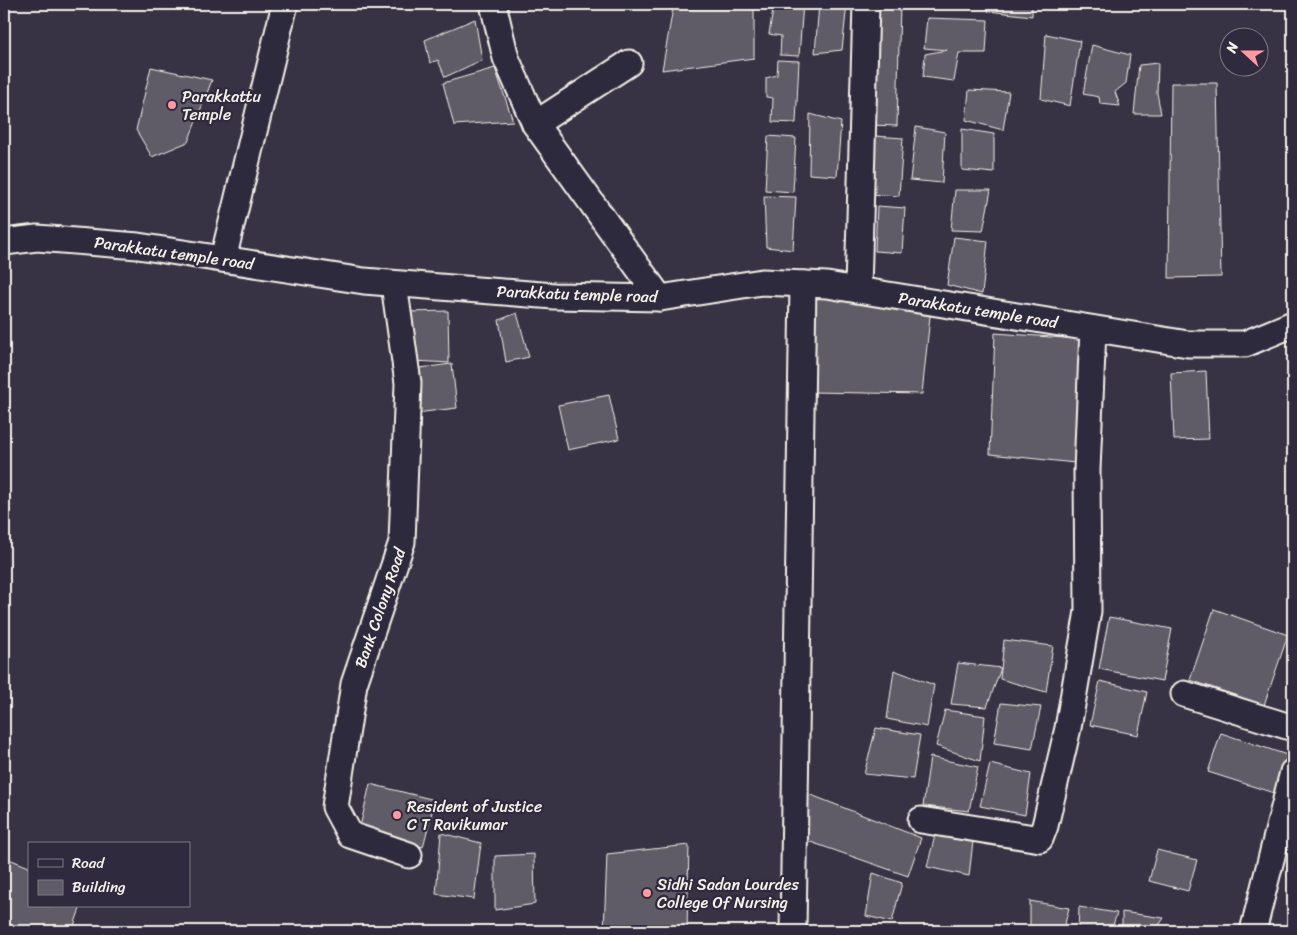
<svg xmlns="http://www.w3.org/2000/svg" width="1297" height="935" font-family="Sriracha,sans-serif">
  <rect width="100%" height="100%" fill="#373244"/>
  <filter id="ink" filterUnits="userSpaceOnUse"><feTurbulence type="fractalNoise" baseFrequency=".02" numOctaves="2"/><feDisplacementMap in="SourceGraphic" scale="10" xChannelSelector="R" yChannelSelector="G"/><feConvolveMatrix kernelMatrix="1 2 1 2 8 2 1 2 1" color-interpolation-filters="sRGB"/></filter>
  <g filter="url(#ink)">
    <g fill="#5f5c67" stroke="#f4f1e8">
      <path d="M774,4h29l-4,52 -19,-1 1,-19 -12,-2z"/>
      <path d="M819,4h28l-5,46 -27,3z"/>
      <path d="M872,4h28l-3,122 -28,-1z"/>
      <path d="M989,4h43v12l-44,-5z"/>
      <path d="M754,7v51l-92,12 11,-62z"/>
      <path d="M927,18l61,2 -2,33h-27l-5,28 -31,-4 2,-23 22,-4 -23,-2z"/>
      <path d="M475,19l7,41 -37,17 -7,-17 -8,3 -5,-23z"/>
      <path d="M1046,34l34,7 -10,65 -29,-7z"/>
      <path d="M1092,45l38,10 -4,28 -11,9 5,14 -20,-2 -1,-7 -16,-3z"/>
      <path d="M778,60l21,1 -3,62 -24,-1 1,-24 -7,-1v-19l11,-3z"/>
      <path d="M1158,63l-1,30 4,21h-27l5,-49z"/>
      <path d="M151,67l61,13 -24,62 -36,15 -16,-27z"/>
      <path d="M495,68l18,53 -59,4 -11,-42z"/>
      <path d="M1171,83h46l4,194 -52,1z"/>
      <path d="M969,90l40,2 -6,38 -37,-10z"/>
      <path d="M810,114l31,8 -4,54 -28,-2z"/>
      <path d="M916,127l29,5 -3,51 -32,-3z"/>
      <path d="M962,129l32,5v39l-32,-3z"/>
      <path d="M768,136l28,2 -3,54 -28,-2z"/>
      <path d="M875,136l28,2 -4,58 -28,-2z"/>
      <path d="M955,190h36l-8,41 -32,-1z"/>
      <path d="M764,196l32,1 -3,53 -27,-3z"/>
      <path d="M877,206l28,2 -3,45 -27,-2z"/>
      <path d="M954,237l34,4 -6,53 -35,-9z"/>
      <path d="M816,291l115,16 -9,87 -111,-2v-63z"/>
      <path d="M448,311l1,52 -35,-2 -5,-49z"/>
      <path d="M517,313l12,44 -23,5 -7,-42z"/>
      <path d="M995,333l84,6 -4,124 -85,-9z"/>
      <path d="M452,364l5,44 -33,4 -7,4 -6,-47z"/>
      <path d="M1206,371l3,68 -35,1 -3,-67z"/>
      <path d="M609,395l10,44 -51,11 -10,-45z"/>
      <path d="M1214,609l74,26 -24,70 -74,-25z"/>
      <path d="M1109,617l63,12 -10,52 -63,-12z"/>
      <path d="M1004,640l49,6 -7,46 -46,-13z"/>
      <path d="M958,663l43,5 -14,39 -36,-3z"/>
      <path d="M894,670l40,15 -7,42 -40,-8z"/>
      <path d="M1100,681l47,11 -9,43 -48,-10z"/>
      <path d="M1001,703l40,4 -9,42 -38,-6z"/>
      <path d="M945,710l40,6 -5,45 -44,-15z"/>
      <path d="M876,728l44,7 -7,44 -49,-5z"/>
      <path d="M1221,733l69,23 -13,38 -69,-22z"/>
      <path d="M930,757l48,10 -9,44 -46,-5z"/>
      <path d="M990,764l41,10 -6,41 -45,-9z"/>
      <path d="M370,784l65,16 -12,47 -64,-16z"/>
      <path d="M806,793l115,45 -13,38 -106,-37z"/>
      <path d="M441,833l40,10 -7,56 -38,-5z"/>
      <path d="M935,835l38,6 -4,35 -42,-9z"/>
      <path d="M689,845l-2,86h-83l3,-77z"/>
      <path d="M1157,850l40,10 -9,31 -39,-10z"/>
      <path d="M534,854l1,50 -40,6v-54z"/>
      <path d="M4,857l25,10v39h52l-9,25h-68z"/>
      <path d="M873,873l29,10 -10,39 -26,-6z"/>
      <path d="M1030,901l39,7 -6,23h-33z"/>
      <path d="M1079,907l38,6 -6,18h-33z"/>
      <path d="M1122,912l42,6 -9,13h-33z"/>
    </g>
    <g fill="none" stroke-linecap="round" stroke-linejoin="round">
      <defs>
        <g id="minor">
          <path d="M493,4l13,54 29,66 125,174"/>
          <path d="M535,124l94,-61"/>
          <path d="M4,242l33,-4 101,8 226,35 190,15 106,2 102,-16 65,3 361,59h57l48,-20"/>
          <path d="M223,259l62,-255"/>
          <path d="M394,284l14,99 -6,159 -48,142 -19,123 15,28 59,20"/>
          <path d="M858,290l8,-286"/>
          <path d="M1184,694l109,34"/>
          <path d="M921,820l119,19 5,-13 23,-98 20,-117 -1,-141 6,-141"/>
          <path d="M793,931l10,-647"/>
          <path d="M1253,931l40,-159"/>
        </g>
      </defs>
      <use href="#minor" stroke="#f4f1e8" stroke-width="29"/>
      <use href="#minor" stroke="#2f2a3d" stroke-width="25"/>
    </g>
  </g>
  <g fill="#ff9aa2" stroke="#2f2a3d" stroke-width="2">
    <circle cx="172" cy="105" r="5"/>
    <circle cx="397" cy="815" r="5"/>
    <circle cx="647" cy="893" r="5"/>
  </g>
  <g text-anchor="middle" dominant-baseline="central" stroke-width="4.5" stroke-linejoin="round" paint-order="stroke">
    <g font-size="16" fill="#f4f1e8" stroke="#2f2a3d" text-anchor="start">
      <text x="182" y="96">Parakkattu<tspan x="182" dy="18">Temple</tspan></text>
      <text x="407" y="806">Resident of Justice<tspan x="407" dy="18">C T Ravikumar</tspan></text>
      <text x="657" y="884">Sidhi Sadan Lourdes<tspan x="657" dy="18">College Of Nursing</tspan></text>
    </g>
    <g font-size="16" fill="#f4f1e8" stroke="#2f2a3d">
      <text transform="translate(174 253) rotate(8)">Parakkatu temple road</text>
      <text transform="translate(577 294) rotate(2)">Parakkatu temple road</text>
      <text transform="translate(978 310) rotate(9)">Parakkatu temple road</text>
      <text transform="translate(380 608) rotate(-71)">Bank Colony Road</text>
    </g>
  </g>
  <rect width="1297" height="935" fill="none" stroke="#2f2a3d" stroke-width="20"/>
  <rect x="10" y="10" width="1277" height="915" fill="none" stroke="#f4f1e8" stroke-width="2" filter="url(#ink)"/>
  <rect x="28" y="842" width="162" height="65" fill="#2f2a3d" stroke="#7e7a81"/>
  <rect x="38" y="859" width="25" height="8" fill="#2f2a3d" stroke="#7e7a81"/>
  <text x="72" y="868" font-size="15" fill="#f4f1e8">Road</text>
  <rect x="38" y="880" width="25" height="15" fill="#5f5c67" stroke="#7e7a81"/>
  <text x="72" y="892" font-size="15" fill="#f4f1e8">Building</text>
  <g transform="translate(1244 52) rotate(291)"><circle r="24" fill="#2f2a3d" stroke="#7e7a81"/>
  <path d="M0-4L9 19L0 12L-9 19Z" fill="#ff9aa2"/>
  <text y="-8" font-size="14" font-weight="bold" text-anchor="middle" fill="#f4f1e8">N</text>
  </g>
</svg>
